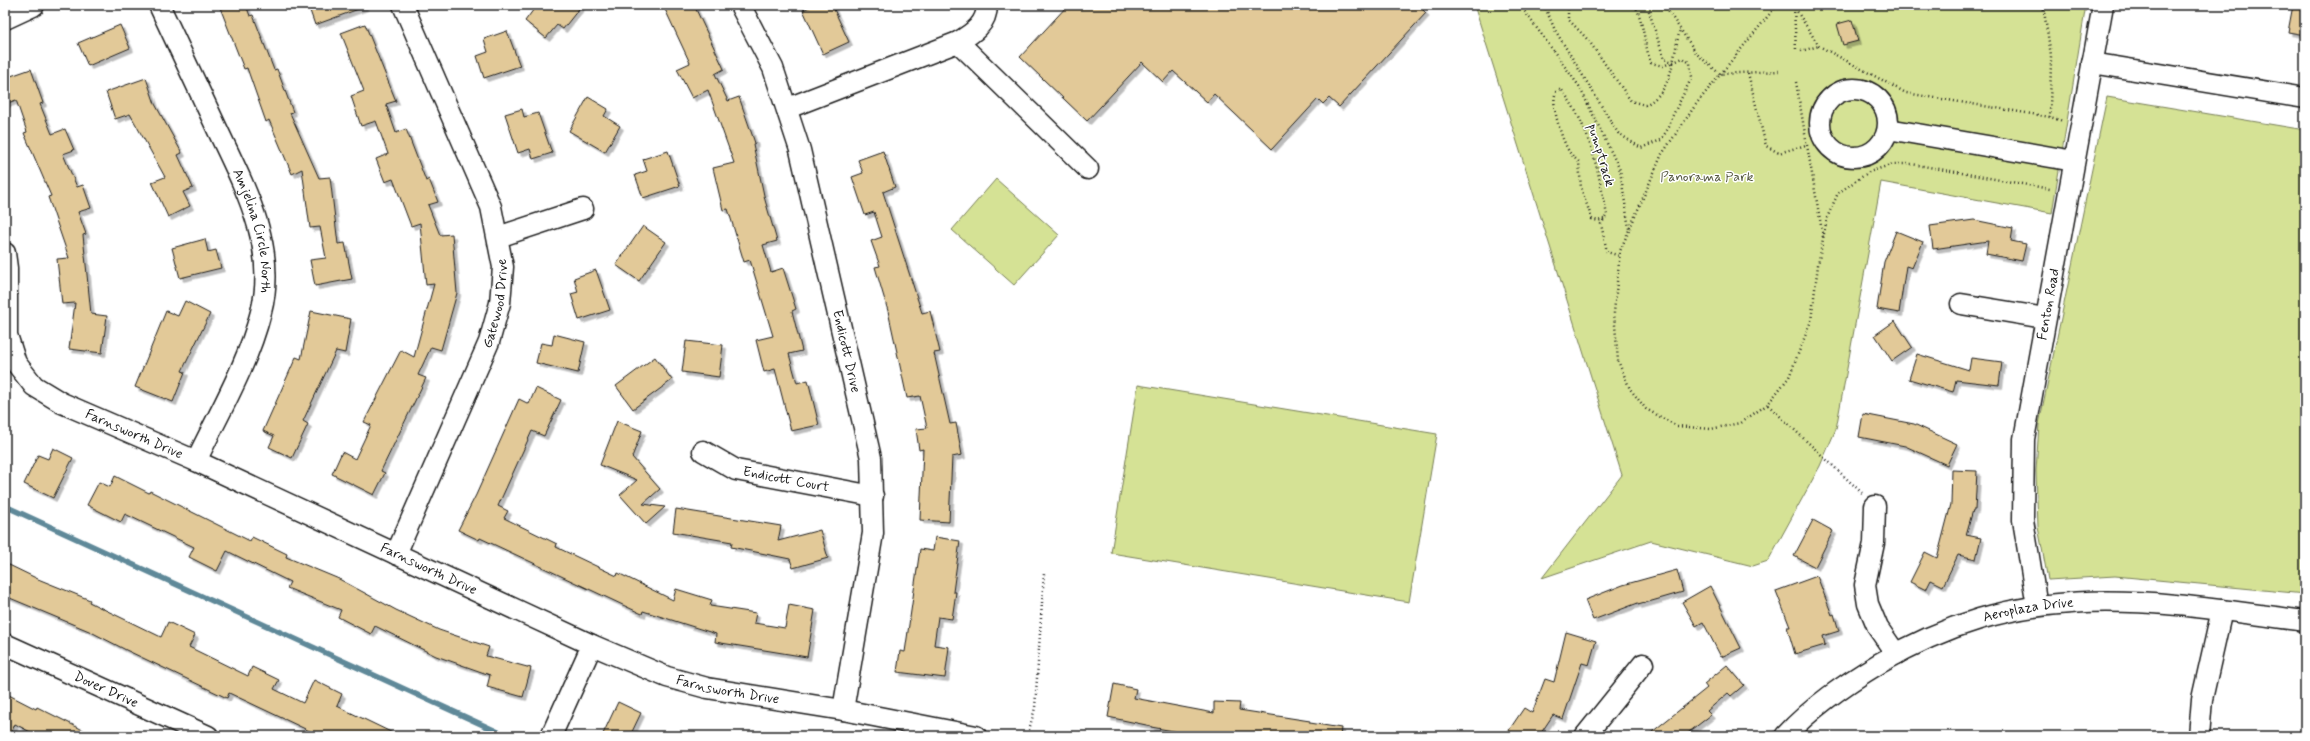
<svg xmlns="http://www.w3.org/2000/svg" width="2310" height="741" font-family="Mynerve,sans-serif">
  <defs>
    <filter id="shadow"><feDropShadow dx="3.5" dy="3.5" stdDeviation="0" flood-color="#0004"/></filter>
  </defs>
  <rect width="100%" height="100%" fill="#fff"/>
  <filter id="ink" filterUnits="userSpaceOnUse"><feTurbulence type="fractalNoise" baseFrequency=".025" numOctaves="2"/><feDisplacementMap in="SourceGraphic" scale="8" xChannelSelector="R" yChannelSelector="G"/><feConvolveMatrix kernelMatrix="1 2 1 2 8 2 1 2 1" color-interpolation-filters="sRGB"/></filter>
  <g filter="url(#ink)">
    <g fill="#d5e295" stroke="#787f58">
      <path d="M1474,5h612l-34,208 -171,-31 -45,247 -16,37 -52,95 -15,5 -102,-25 -109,37 80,-103z"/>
      <path d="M2107,97l198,33v464l-190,-18 -67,4 -10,-53 -2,-56 3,-47z"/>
      <path d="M996,179l63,56 -45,50 -62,-55z"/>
      <path d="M1138,385l299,49 -28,168 -298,-49z"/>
    </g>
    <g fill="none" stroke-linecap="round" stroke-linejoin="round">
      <path stroke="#5f8999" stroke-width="5.5" d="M5,506l502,230"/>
    </g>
    <g fill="#e2c998" stroke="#1c1c1c" filter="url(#shadow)">
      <path d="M219,5h27l4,11 3,-1 21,55 3,-1 16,43 -3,1 29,65 11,-1 8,67 7,-1 7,36 -37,7 -5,-26 16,-2 -6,-31 -10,1 -8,-59 -10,5 -23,-54 -3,2 -19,-54 -3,1z"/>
      <path d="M308,5h56v2l-49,18z"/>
      <path d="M537,5h45l-19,24 -6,-4 -11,13 -21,-17z"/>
      <path d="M663,5h31l30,64 -9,5 13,27 11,-4 16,46 -2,1 12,56 12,41 -14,4 8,27 12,-4 13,41 -4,2 10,40 -13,3 8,29 11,-3 11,45 -28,6 -16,-62 -11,3 -8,-32 17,-4 -23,-76 -6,2 -16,-53 -5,1 -10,-42 21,-5 -26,-73 -16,8 -15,-29 13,-6z"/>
      <path d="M814,5h18l17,37 -26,12 -20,-44z"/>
      <path d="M1068,5h350l8,8 -87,94 -10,-9 -6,6 -5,-5 -46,50 -58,-55 -7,8 -34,-31 -10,11 -21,-20 -55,59 -67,-64z"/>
      <path d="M2293,5h12v30l-17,-3z"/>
      <path d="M1852,20l6,21 -15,4 -6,-21z"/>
      <path d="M365,24l31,77 -10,3 10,29 10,-4 20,52 3,-2 9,23 -10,3 12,30 12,-1 5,59 -16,57 -10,-3 -13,28 8,3 -45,93 4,2 -11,22 -42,-21 10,-22 13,7 16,-34 -7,-3 37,-72 13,7 20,-73 -8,1 -6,-62 -9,3 -18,-47 -8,3 -9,-23 12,-5 -12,-33 -15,5 -10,-30 13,-5 -23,-58z"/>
      <path d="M120,25l10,23 -42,18 -10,-23z"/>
      <path d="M507,31l13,35 -36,12 -7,-22 11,-4 -4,-13z"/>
      <path d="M31,69l12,34 -3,1 12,30 13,-5 9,21 -11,4 14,33 6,-2 8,23 -13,4 8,22 -3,1 8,79 16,2 -5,37 -33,-4 6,-46 -13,1 -5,-45 12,-1 -21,-61 3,-1 -27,-63 3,-1 -11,-32 -11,4v-26z"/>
      <path d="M146,78l9,26 27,49 -4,2 15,33 -10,4 7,14 -22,11 -16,-35 13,-5 -35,-63 -15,5 -9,-27z"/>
      <path d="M588,97l20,12 -4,7 16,10 -15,26 -36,-21z"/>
      <path d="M522,109l2,8 14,-4 14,40 -19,6 -3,-10 -12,4 -13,-39z"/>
      <path d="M668,151l12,35 -37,12 -8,-23 12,-4 -4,-12z"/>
      <path d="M883,151l12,36 -12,5 39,121 8,-2 10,41 -6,1 16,71 6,-1 6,32 -10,2 -3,65 -29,-2 3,-71 -4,1 -3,-21 11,-1 -7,-32 -13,2 -19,-87 -13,-44 5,-1 -9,-25 11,-4 -8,-25 -9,3 -13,-38 11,-4 -5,-13z"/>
      <path d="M1974,220l39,8 -2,13 15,3 -4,17 -36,-7 2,-13 -55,8 -3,-23z"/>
      <path d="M643,226l23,16 -27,39 -23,-16z"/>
      <path d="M1896,231l27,11 -11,26 -6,-2 -7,47 -22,-4 7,-47z"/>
      <path d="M205,239l3,13 8,-2 5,18 -41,10 -8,-30z"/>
      <path d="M596,270l14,40 -31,10 -8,-26 7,-2 -4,-14z"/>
      <path d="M185,301l25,13 -28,57 3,1 -12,30 -38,-15 31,-76 12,5z"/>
      <path d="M311,311l40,8 -6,34 -9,-2 -33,70 5,3 -16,34 -23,-11 5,-11 -11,-5 33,-74 5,2z"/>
      <path d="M1895,321l17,26 -20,14 -17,-26z"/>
      <path d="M554,334l31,8 -7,31 -42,-10 5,-20 11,2z"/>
      <path d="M686,341l37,4 -4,32 -37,-5z"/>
      <path d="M1917,354l52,16 2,-12 31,4 -3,23 -43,-5 -3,12 -44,-13z"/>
      <path d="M655,357l17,23 -39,29 -17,-23z"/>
      <path d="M536,388l25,12 -17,36 -12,-5 -34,75 10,5 -4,7 53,26 -1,3 61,29 1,-3 55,27 3,-11 36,11 -2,6 46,7 -2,10 31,5 4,-23 26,5 -8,47 -92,-15 1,-8 -73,-23 -1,3 -162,-76 -1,2 -21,-10 18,-35 43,-96 10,5z"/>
      <path d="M1863,414l51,10 43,20 -10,21 -42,-19 -46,-9z"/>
      <path d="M617,421l25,10 -10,26 28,32 -17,15 22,3 -19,17 -26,-29 17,-15 -37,-15z"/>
      <path d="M53,448l20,10 -20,40 -29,-14 14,-29 10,4z"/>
      <path d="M1952,470l25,1 -2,39h-2l-7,25 15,3 -5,21 -18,-4 -15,31 -12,-6 -5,10 -16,-8 15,-30 12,6 14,-54z"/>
      <path d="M115,476l34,17 1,-2 100,50 2,-4 35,17 -1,3 53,22 57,31 43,20 50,17 -3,9 45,12 -8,29 -36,-10 3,-12 -54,-19 -61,-30 -4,8 -33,-17 3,-7 -54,-22 3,-6 -63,-31 -10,20 -28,-14 5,-10 -69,-33 -4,8 -34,-17 12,-23 11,5z"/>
      <path d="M676,509l105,17 -3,15 42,-11 8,28 -35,10 -3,-9 -59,-12 1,-5 -59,-10z"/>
      <path d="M1813,520l20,11 -18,36 -21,-11z"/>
      <path d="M935,537l25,4 -7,51h3l-4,27 -14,-2 -4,28 15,2 -4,31 -48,-6 3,-21 5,1 15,-103 13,2z"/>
      <path d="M5,563l33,16 52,21 -1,2 72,35 7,-15 27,13 -6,12 59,29 4,-9 27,13 -5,9 29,14 11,-23 28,14 -5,12 62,30h-79l-91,-43 -2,5 -101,-48 -37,-19 -84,-35z"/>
      <path d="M1677,570l6,22 -45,13v-2l-45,17 -8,-20 38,-15z"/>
      <path d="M1817,576l15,39 2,-1 5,17 -16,5 2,9 -30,9 -8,-27h3l-14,-36z"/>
      <path d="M1710,586l31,62 -20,9 -18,-35 -7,4 -14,-24z"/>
      <path d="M1566,632l30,9 -7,24 -7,-2 -19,56 -10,-4 -14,21h-34l19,-28 8,5 13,-34 9,3z"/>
      <path d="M1727,665l17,20 -13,11 -3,-3 -21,18 4,4 -27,21h-37l60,-48 -3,-4z"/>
      <path d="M1114,684l22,5 -2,9 80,15v-11l26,1 -1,7 71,11v2l31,5 -1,8h-139l-50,-9v-1l-43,-9z"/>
      <path d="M5,693l31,16 1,-2 58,29h-57l-23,-12 -5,12h-5z"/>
      <path d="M618,702l23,11 -11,23h-28z"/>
    </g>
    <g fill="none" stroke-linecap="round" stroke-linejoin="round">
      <defs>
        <g id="minor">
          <path id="s1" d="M159,5c18,38 36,77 54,115 27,59 66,124 48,192 -13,52 -42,101 -65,149"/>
          <path id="s2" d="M740,5l33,63 27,82 71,308 2,75 -30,177"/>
          <path d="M958,42l130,127"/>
          <path d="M2092,63l213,35"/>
          <circle cx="1854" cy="123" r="34"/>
          <path d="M788,108l170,-66c15,-9 29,-18 29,-37"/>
          <path d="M1888,129l186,32"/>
          <path d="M498,237l85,-28"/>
          <path id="s3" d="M5,253l2,15v67l9,28 18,23 28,17 134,58 396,184 75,32 40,11 136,22 133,26"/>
          <path d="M1961,304l84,14"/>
          <path id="s4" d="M703,451l33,19 137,26"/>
          <path d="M1875,506l-1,37 -9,42 3,19 10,24 18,26"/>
          <path id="s5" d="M396,554l93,-212 11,-39 3,-36 -12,-60 -88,-202"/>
          <path id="s6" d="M2037,606l-14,-86 1,-81 79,-434"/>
          <path id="s7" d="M5,644l203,92"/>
          <path d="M551,736l41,-91"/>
          <path d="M1585,736l58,-72"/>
          <path id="s8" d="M1785,736c28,-30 60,-52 95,-73 145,-86 268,-63 425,-42"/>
          <path d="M2199,736l3,-37 20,-89"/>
        </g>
        <path id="major" d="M5,18l28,-13"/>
      </defs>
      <use href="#minor" stroke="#1c1c1c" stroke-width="23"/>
      <use href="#major" stroke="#1c1c1c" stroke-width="25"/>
      <g stroke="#1c1c1c" stroke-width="2.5" stroke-dasharray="1 3" stroke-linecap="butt">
        <path d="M1520,5l59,81 41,84 9,59"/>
        <path d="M1544,5l11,25 63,103 23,15 20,-8 8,-13 3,-10 20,-40 -2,-14 -7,-5 -9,4 -10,-3 -17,-54"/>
        <path d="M1568,5v14l21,22 42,60 14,4c29,-14 27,-47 35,-75"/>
        <path d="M1635,5c9,19 9,39 16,58l12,3 10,-4"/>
        <path d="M1664,5l33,49 23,20 59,-3"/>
        <path d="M1777,5l-80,98 -35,51 -42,97 -6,62 4,48 12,28 16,20 31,17 34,3 29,-6 28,-19 21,-27 22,-56 7,-56 9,-47 11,-25 31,-21 24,-8h19l138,25"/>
        <path d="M1793,5l26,41 87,47 144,24 13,4"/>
        <path d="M2043,5l8,50 -1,62"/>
        <path d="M1794,8l2,42"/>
        <path d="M1801,51l18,-5"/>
        <path d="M1748,73l18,73 13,7 27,-8"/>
        <path d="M1796,82l27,155"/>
        <path d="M1604,219l-6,2 -6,-2 -11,-31 -2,-26c-3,-3 -7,-6 -9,-9 -8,-12 -20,-49 -14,-61l5,-3c29,36 37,82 46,126l-6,9 6,28 13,4"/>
        <path d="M1768,405l94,88"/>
        <path d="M1029,730l6,-22 9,-135"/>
      </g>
      <use href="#minor" stroke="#fff" stroke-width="20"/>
      <use href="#major" stroke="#fff" stroke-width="22"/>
    </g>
  </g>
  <g text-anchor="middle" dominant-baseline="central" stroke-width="3" stroke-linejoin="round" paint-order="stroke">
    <g font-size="14" fill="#1c1c1c" stroke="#fff">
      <text transform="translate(1601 155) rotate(73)">pumptrack</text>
      <text stroke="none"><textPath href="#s1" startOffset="246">Amjelina Circle North</textPath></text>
      <text stroke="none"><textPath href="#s5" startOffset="271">Gatewood Drive</textPath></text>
      <text stroke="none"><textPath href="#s6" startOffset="305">Fenton Road</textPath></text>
      <text stroke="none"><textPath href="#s2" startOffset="364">Endicott Drive</textPath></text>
      <text stroke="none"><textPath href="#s3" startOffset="252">Farnsworth Drive</textPath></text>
      <text stroke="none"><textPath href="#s4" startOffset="89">Endicott Court</textPath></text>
      <text stroke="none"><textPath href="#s3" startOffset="576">Farnsworth Drive</textPath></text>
      <text stroke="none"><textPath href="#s8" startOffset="279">Aeroplaza Drive</textPath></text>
      <text stroke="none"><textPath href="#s3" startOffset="900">Farnsworth Drive</textPath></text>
      <text stroke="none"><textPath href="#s7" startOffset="111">Dover Drive</textPath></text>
    </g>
    <g font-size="14" fill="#545740" stroke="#fff">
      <text x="1707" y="177">Panorama Park</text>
    </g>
  </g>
  <rect width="2310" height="741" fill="none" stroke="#fff" stroke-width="20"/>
  <rect x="10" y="10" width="2290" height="721" fill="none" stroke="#1c1c1c" stroke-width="1.5" filter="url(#ink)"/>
</svg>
